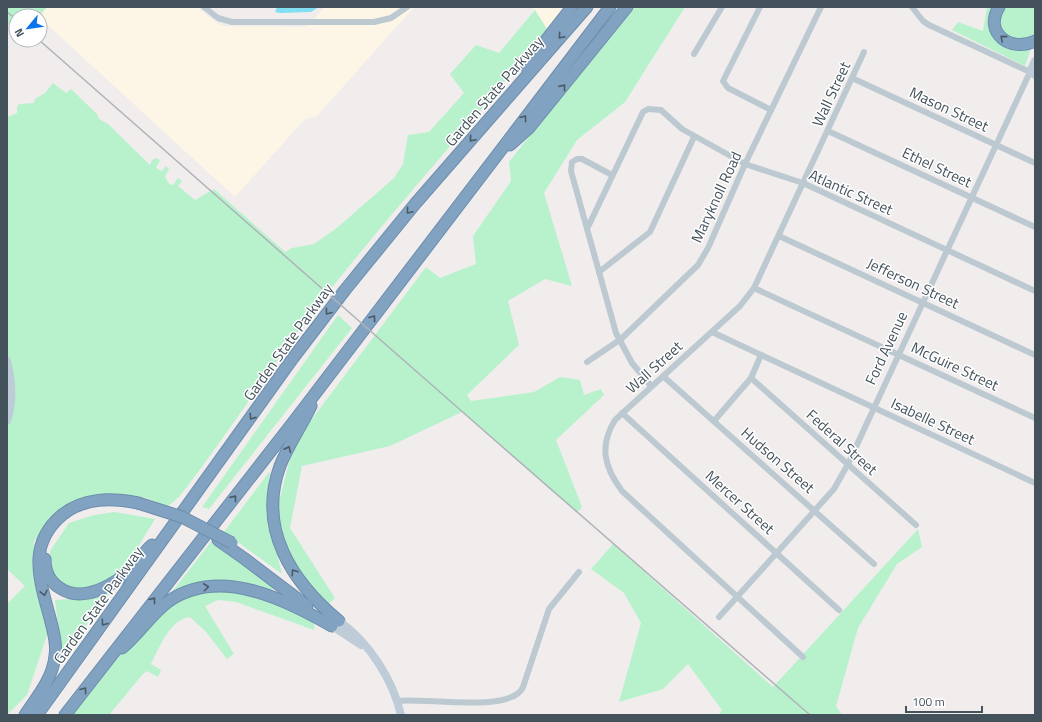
<svg xmlns="http://www.w3.org/2000/svg" width="1042" height="722" font-family="'Titillium Web',sans-serif">
  <rect width="100%" height="100%" fill="#f1eded"/>
  <g fill="#fdf5e5">
    <path d="M41,7h156l21,17 6,2 82,1 19,-20h89l-97,109 -12,3 -70,78 -195,-179v-2h-3z"/>
    <path d="M532,7h34l-19,22z"/>
  </g>
  <g fill="#b7f2cc">
    <path d="M7,7h40l-8,9h-23v15l-9,-8z"/>
    <path d="M632,7h53l-60,95 -48,38 -33,53 28,93 -27,-7 -37,22 11,44 -52,50 4,6 63,-9 26,-15 20,3 4,15 17,-6 3,6 -48,45 26,67 -5,6 -115,-101 -72,34 -88,20 -12,62 45,70 -9,8 -35,-46 -14,-50 17,-67 132,-176 14,11 36,-14 -3,-28 38,-55 -2,-19z"/>
    <path d="M987,7h7l7,35 12,7 18,-1 -6,18 -73,-36 6,-8 25,9z"/>
    <path d="M1003,7h32v28l-5,6 -18,1 -14,-14z"/>
    <path d="M535,10l12,19c-76,97 -162,188 -237,287 -45,59 -85,122 -131,181l-12,10 -20,-9 -30,-3 -33,2 -28,17 -22,27v29l15,59 -22,66 -20,20v-111l18,-18 -18,-17v-452l10,-4v-6l2,-3 15,-1 1,-4 10,-6 8,-10 13,10 5,-4 26,25 2,5 9,5 42,41 2,-5 4,-2 4,2 -4,8 6,3 4,-5 3,3 -4,8 5,8 4,-1 4,-6 4,3 -4,5 17,14 19,-11 71,63 7,-4 22,-4 24,-17 56,-49 9,-14 5,-29 21,-3 35,-39 -14,-19 26,-29 23,8z"/>
    <path d="M338,315l14,13 -143,181 -7,-2z"/>
    <path d="M270,471l-4,41 16,62 -58,-42z"/>
    <path d="M115,512l40,7 -17,28 -4,11 -25,23 -21,9 -27,-4 -10,-13 -1,-22 19,-28 25,-8z"/>
    <path d="M918,529l4,18 -25,17 -39,64 -22,78 6,9h-124l4,-5 -34,-46 -25,25 -44,13 22,-79 -17,-30 -33,-24 22,-25 160,143z"/>
    <path d="M214,538l63,46 -8,11 46,21 -1,14 -78,-28 -18,-2 -13,6 29,48 -7,5 -21,-27 -16,-15c-20,2 -31,31 -39,47l10,6 -3,7 -11,-6 -5,4 -33,40h-44l103,-118z"/>
    <path d="M110,592l-48,66 -7,-58 34,-2z"/>
  </g>
  <path fill="#81def3" d="M277,7h42l-8,5 -31,1 -5,-1z"/>
  <g fill="none" stroke-linecap="round" stroke-linejoin="round">
    <defs>
      <g id="highway">
        <path d="M999,7c-16,26 12,46 36,34"/>
        <path d="M527,68l9,-15 36,-46"/>
        <path d="M510,145l19,-17 98,-121"/>
        <path d="M311,406c-10,21 -23,39 -31,60 -23,63 12,116 59,155"/>
        <path d="M218,540l27,19 62,47"/>
        <path d="M45,559c0,12 5,23 15,29 23,16 57,-4 74,-22 6,-7 11,-15 18,-21"/>
        <path d="M122,648c17,-14 29,-34 47,-47 52,-35 116,-1 163,25"/>
        <path d="M25,715c12,-18 28,-37 30,-59 2,-11 -1,-21 -3,-30 -10,-41 -28,-79 10,-111 22,-18 50,-17 76,-12"/>
        <path d="M37,715l256,-357 52,-68 70,-86 172,-197"/>
        <path d="M65,715l230,-295 315,-413"/>
      </g>
    </defs>
    <use href="#highway" stroke="#6c8dad" stroke-width="13"/>
    <g stroke="#bdc9d1" stroke-width="6">
      <path d="M204,7l14,11 14,4h142l17,-4 16,-11"/>
      <path d="M760,7l-37,74 5,7 43,22"/>
      <path d="M694,54l28,-47"/>
      <path d="M852,78l183,85"/>
      <path d="M828,131l207,96"/>
      <path d="M612,175l-30,-16h-5l-5,3 -1,9 45,162 16,30 19,23"/>
      <path d="M587,229l56,-117 5,-3 13,1 21,19 63,35 58,19 232,108"/>
      <path d="M779,236l256,119"/>
      <path d="M599,272l51,-40 44,-95"/>
      <path d="M754,288l281,130"/>
      <path d="M712,332l323,151"/>
      <path d="M587,362l34,-23 77,-74 10,-17 37,-84 76,-157"/>
      <path d="M664,377l210,187"/>
      <path d="M751,378l165,147"/>
      <path d="M622,413l217,197"/>
      <path d="M714,421l37,-43 10,-23"/>
      <path d="M719,617l115,-128 14,-25 182,-392 -101,-47 -6,-4 -11,-14"/>
      <path d="M803,657l-181,-166c-18,-24 -23,-45 -7,-71l125,-114 14,-18 110,-236"/>
      <path d="M397,701c25,-4 115,13 126,-14l26,-78 30,-37"/>
    </g>
    <g stroke="#beccd8" stroke-width="8">
      <path d="M1035,61l-5,11 5,3"/>
      <path d="M7,361c5,20 7,40 0,60"/>
      <path d="M339,621c30,21 54,59 62,94"/>
      <path d="M332,626l29,19"/>
    </g>
    <use href="#highway" stroke="#81a2c1" stroke-width="11"/>
    <g stroke="#afb3b9" stroke-width="1.5">
      <path d="M7,12l9,7"/>
      <path d="M39,40l443,389 328,286"/>
    </g>
    <defs>
      <path id="highway-bridge" d="M138,503l44,14 50,26"/>
    </defs>
    <use href="#highway-bridge" stroke="#6c8dad" stroke-width="13" stroke-linecap="butt"/>
    <use href="#highway-bridge" stroke="#81a2c1" stroke-width="11"/>
  </g>
  <defs><path id="oneway-chevron" d="M-2-3.5L2.5 0L-2 3.5" fill="none" stroke-width="1.6" stroke-linecap="round" stroke-linejoin="round"/></defs>
  <g stroke="#4a5a66">
    <use href="#oneway-chevron" transform="translate(561 36) rotate(131)"/>
    <use href="#oneway-chevron" transform="translate(1003 38) rotate(-139)"/>
    <use href="#oneway-chevron" transform="translate(563 87) rotate(-51)"/>
    <use href="#oneway-chevron" transform="translate(524 118) rotate(-53)"/>
    <use href="#oneway-chevron" transform="translate(472 139) rotate(131)"/>
    <use href="#oneway-chevron" transform="translate(409 211) rotate(130)"/>
    <use href="#oneway-chevron" transform="translate(328 312) rotate(127)"/>
    <use href="#oneway-chevron" transform="translate(373 318) rotate(-53)"/>
    <use href="#oneway-chevron" transform="translate(252 417) rotate(125)"/>
    <use href="#oneway-chevron" transform="translate(288 449) rotate(-64)"/>
    <use href="#oneway-chevron" transform="translate(234 498) rotate(-51)"/>
    <use href="#oneway-chevron" transform="translate(294 572) rotate(-123)"/>
    <use href="#oneway-chevron" transform="translate(206 587) rotate(-7)"/>
    <use href="#oneway-chevron" transform="translate(44 593) rotate(77)"/>
    <use href="#oneway-chevron" transform="translate(153 600) rotate(-52)"/>
    <use href="#oneway-chevron" transform="translate(104 623) rotate(126)"/>
    <use href="#oneway-chevron" transform="translate(84 690) rotate(-53)"/>
  </g>
  <g text-anchor="middle" dominant-baseline="central" stroke-width="3" stroke-linejoin="round" paint-order="stroke">
    <g font-size="15" fill="#44525c" stroke="#fff">
      <text transform="translate(494 91) rotate(-49)">Garden State Parkway</text>
      <text transform="translate(831 94) rotate(-65)">Wall Street</text>
      <text transform="translate(949 109) rotate(25)">Mason Street</text>
      <text transform="translate(937 167) rotate(25)">Ethel Street</text>
      <text transform="translate(851 192) rotate(24)">Atlantic Street</text>
      <text transform="translate(716 197) rotate(-65)">Maryknoll Road</text>
      <text transform="translate(913 283) rotate(25)">Jefferson Street</text>
      <text transform="translate(288 342) rotate(-54)">Garden State Parkway</text>
      <text transform="translate(886 348) rotate(-65)">Ford Avenue</text>
      <text transform="translate(955 366) rotate(25)">McGuire Street</text>
      <text transform="translate(654 367) rotate(-42)">Wall Street</text>
      <text transform="translate(933 421) rotate(25)">Isabelle Street</text>
      <text transform="translate(842 442) rotate(42)">Federal Street</text>
      <text transform="translate(778 460) rotate(41)">Hudson Street</text>
      <text transform="translate(740 502) rotate(42)">Mercer Street</text>
      <text transform="translate(98 605) rotate(-54)">Garden State Parkway</text>
    </g>
  </g>
  <rect width="1042" height="722" fill="none" stroke="#44525c" stroke-width="16"/>
  <g transform="translate(28 28) rotate(241)"><circle r="19" fill="#ffffff" stroke="#b4babe"/>
  <path d="M0-3L7 15L0 10L-7 15Z" fill="#0a74ed"/>
  <text y="-6" font-size="11" font-weight="bold" text-anchor="middle" fill="#44525c">N</text>
  </g>
  <path d="M906 706v6h76v-6" fill="none" stroke="#44525c" stroke-width="2"/>
  <text x="912" y="706" font-size="12" fill="#44525c" stroke="#ffffff" stroke-width="3" paint-order="stroke">100 m</text>
</svg>
